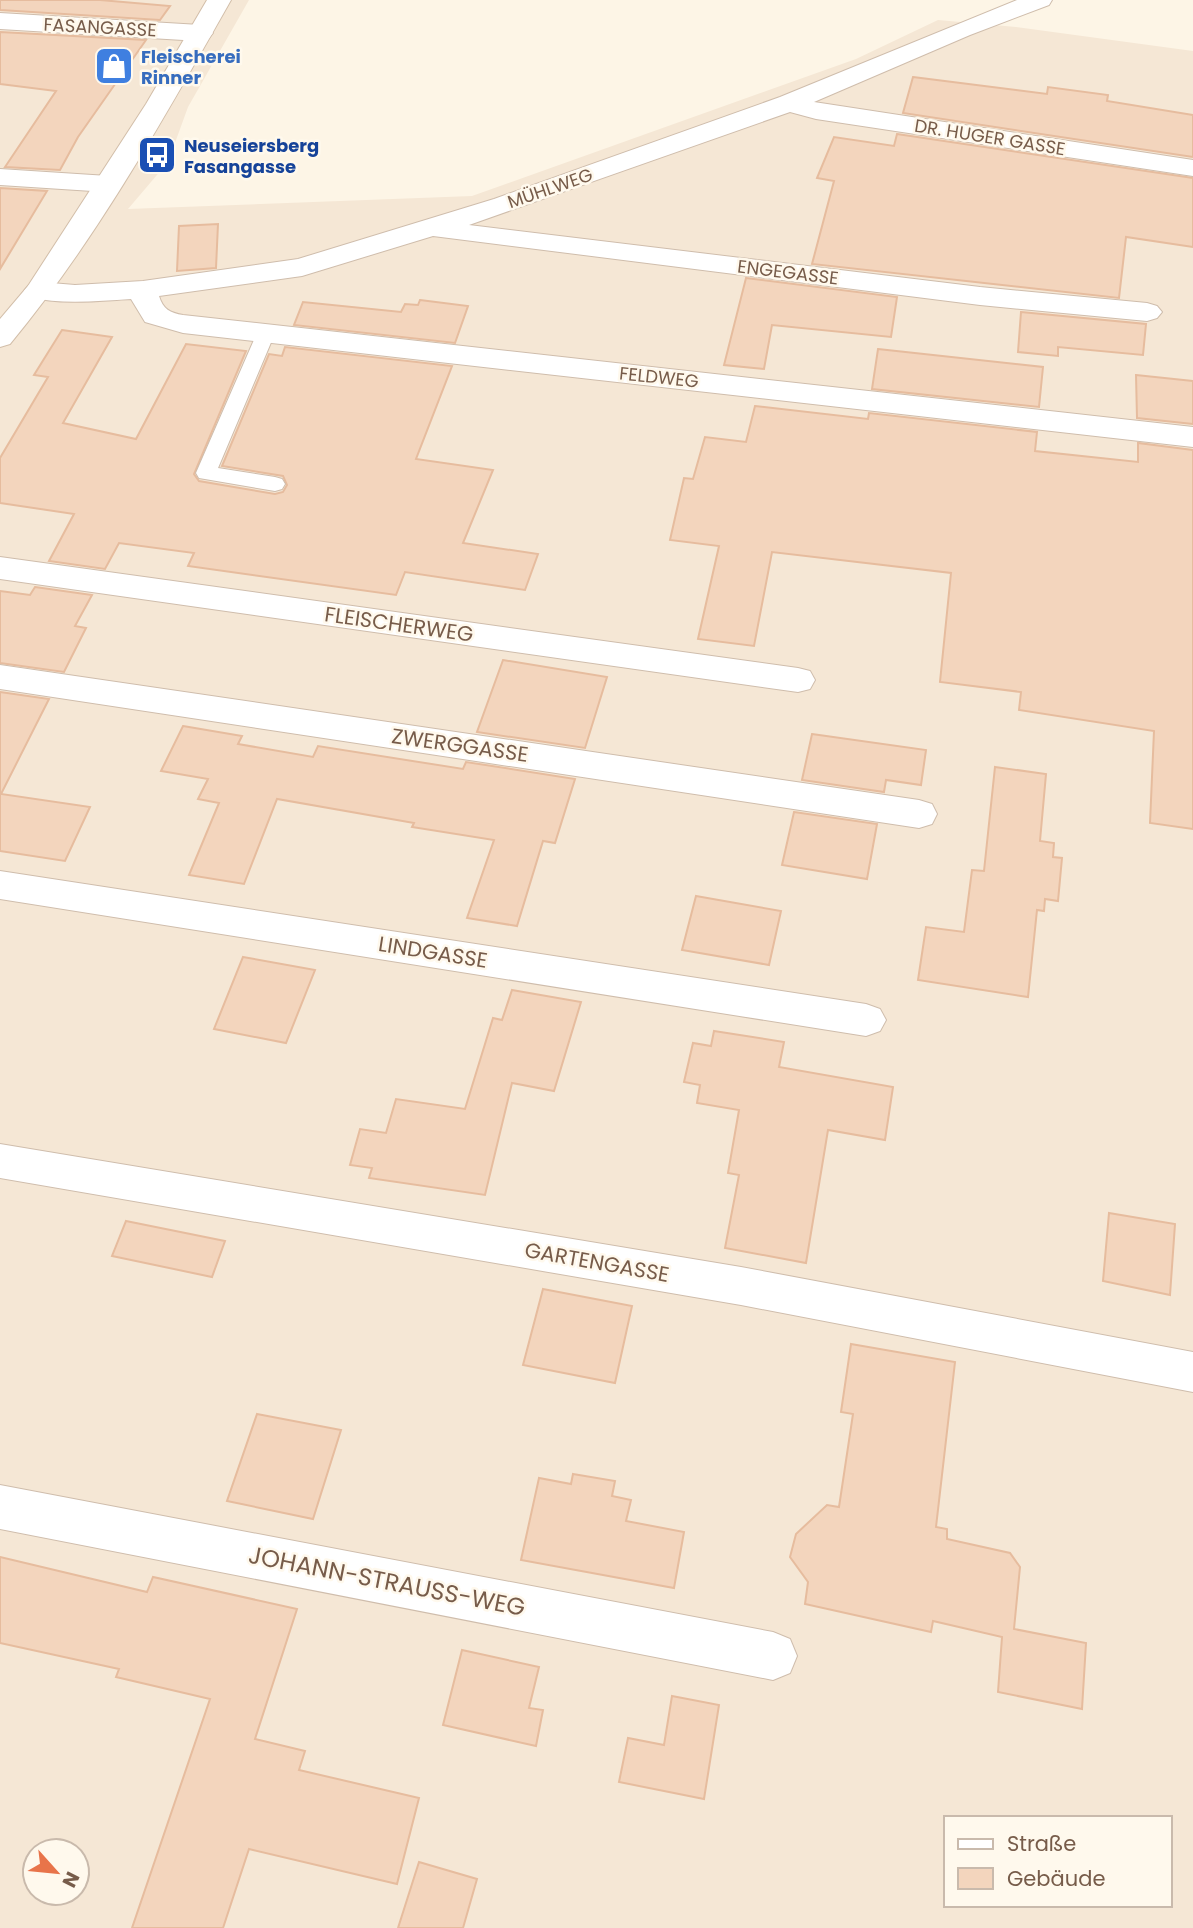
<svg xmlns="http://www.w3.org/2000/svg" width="1193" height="1928" font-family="Poppins,sans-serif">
  <rect width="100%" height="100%" fill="#fdf5e6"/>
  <path fill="#f5e7d5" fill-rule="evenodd" d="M0,0h249l-61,107 -20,55 -40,47 344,-13 384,-137 82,-39 78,7 177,24v1877h-1193zM946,1818h224v87h-224zM35,1851h42v42h-42z"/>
  <g fill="#f3d5bd" stroke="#e6bc9e" stroke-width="2">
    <path d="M0,0h100l70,6 -10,14 -160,-10z"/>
    <path d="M0,32l146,8 -68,97 -18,33 -55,-3 51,-76 -56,-7z"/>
    <path d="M913,77l134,17 1,-7 60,8 -1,6 86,14v42l-290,-44z"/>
    <path d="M897,134l296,44v69l-67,-10 -7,61 -307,-34 22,-83 -17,-3 17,-41 60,9z"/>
    <path d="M0,188l47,3 -47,78z"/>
    <path d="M218,224l-2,44 -39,3 2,-45z"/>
    <path d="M746,278l151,19 -6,40 -119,-12 -8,44 -40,-4z"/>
    <path d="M420,300l48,6 -13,37 -161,-18 9,-23 98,10 4,-8 13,1z"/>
    <path d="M1021,312l125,12 -3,31 -85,-8v9l-40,-4z"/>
    <path d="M62,330l50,7 -49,86 73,16 50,-95 60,7 -52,123 5,7 76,13 8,-2 4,-7 -4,-9 -61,-10 47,-112 13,2 3,-9 167,19 -36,93 77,11 -30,73 75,11 -13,36 -120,-18 -9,23 -208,-29 6,-13 -75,-10 -14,26 -56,-8 25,-47 -74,-11v-45l48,-81 -14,-2z"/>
    <path d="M878,349l165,18 -4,40 -167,-18z"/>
    <path d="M1136,375l57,6v43l-56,-6z"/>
    <path d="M755,406l113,13 1,-6 168,19 -2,19 103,11v-19l55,7v379l-43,-6 4,-92 -135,-21 2,-18 -81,-10 11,-109 -179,-21 -18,94 -56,-7 21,-93 -49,-6 14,-62 9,1 12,-42 41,5z"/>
    <path d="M35,587l57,8 -17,31 11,2 -22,44 -64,-9v-72l30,4z"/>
    <path d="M503,660l104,17 -22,71 -108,-16z"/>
    <path d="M0,692l49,7 -48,95 89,13 -25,54 -65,-10z"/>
    <path d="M183,726l59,10 -4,8 75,13 5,-11 145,23 3,-7 109,17 -20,64 -12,-2 -26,85 -50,-8 27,-78 -82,-13 2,-4 -137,-24 -33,85 -55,-9 30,-72 -21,-4 10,-20 -47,-8z"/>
    <path d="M812,734l114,16 -5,35 -35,-5 -2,12 -82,-12z"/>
    <path d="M995,767l51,7 -6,67 14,2 -1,14 9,1 -4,43 -13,-2 -1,12 -7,-1 -9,87 -110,-17 8,-53 38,5 8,-62 12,1z"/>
    <path d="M794,812l83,12 -10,55 -85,-14z"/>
    <path d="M696,896l85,15 -12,54 -87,-15z"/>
    <path d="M243,957l72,13 -29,73 -72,-14z"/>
    <path d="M512,990l69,12 -27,89 -42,-8 -27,112 -116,-17 3,-10 -22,-3 10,-36 26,4 10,-34 69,10 28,-91 9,2z"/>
    <path d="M714,1031l70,11 -5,25 114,20 -8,53 -57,-10 -22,133 -81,-15 14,-73 -11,-2 11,-63 -42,-7 3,-18 -16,-3 9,-39 18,3z"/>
    <path d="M1109,1213l66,11 -5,71 -67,-14z"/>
    <path d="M126,1221l99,20 -13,36 -100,-21z"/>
    <path d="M543,1289l89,17 -17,77 -92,-18z"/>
    <path d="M851,1344l104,18 -19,165 11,2v10l63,14 10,14 -6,62 72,14 -4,66 -84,-17 4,-55 -69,-16 -2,11 -126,-28 3,-22 -18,-25 6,-23 31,-29 12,2 14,-93 -12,-2z"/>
    <path d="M257,1414l84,16 -28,89 -86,-18z"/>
    <path d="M573,1474l42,7 -3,15 19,4 -5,21 58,11 -10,56 -153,-28 18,-82 32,6z"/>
    <path d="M0,1557l147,35 6,-15 144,32 -42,130 50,12 -6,19 120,28 -22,86 -148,-35 -26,79h-91l78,-229 -94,-22 3,-8 -119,-26z"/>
    <path d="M462,1650l77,17 -10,41 14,2 -7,36 -93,-21z"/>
    <path d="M672,1696l47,9 -15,94 -85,-17 9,-44 36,7z"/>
    <path d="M419,1862l58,17 -14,49h-65z"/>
  </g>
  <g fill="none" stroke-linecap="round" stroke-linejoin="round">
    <defs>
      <path id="lane" d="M266,327l9,6 -57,135 57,9 7,2 3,5 -3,5 -7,2 -76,-13 -3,-5 61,-140z"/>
      <g id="street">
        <path d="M1017,0h35l-3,5 -79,30 -156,67 379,58v16l-377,-57 -26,-7 -321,113 511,62 167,16 10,3 5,6 -5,6 -10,3 -167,-16 -547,-69 -131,40 -143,20c4,13 11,17 24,19l1010,112v20l-1010,-114 -38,-11 -14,-23c-34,2 -69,6 -102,-2l-5,-6 5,-6 10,-3 36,3 68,-4 155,-22 196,-60 286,-102z"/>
        <path d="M0,13l200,12 9,3 4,5 -4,5 -9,3 -200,-12z"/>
        <path d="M0,169l108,7 10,2 4,6 -4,6 -10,2 -108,-7z"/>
        <path d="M0,557l798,111 12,3 5,9 -5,9 -12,3 -798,-113z"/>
        <path d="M0,665l919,135 13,4 5,10 -5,10 -13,4 -919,-139z"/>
        <path d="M0,871l866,133 14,5 6,11 -6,11 -14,5 -866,-137z"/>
        <path d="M0,1144l741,123 452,85v40l-452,-87 -741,-127z"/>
        <path d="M0,1485l773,147 17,7 7,17 -7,17 -17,7 -773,-151z"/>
      </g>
      <path id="secondary" d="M207,0h24c-67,118 -134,239 -221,344l-10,3v-28l28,-33 118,-182z"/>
    </defs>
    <use href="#lane" stroke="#cfbdac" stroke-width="2"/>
    <use href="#street" stroke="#cfbdac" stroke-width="2"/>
    <use href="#secondary" stroke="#d2bea9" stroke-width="2"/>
    <use href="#lane" fill="#fff" fill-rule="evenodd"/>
    <use href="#street" fill="#fff" fill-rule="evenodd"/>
    <use href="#secondary" fill="#fff" fill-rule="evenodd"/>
  </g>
  <defs>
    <symbol id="shop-square" viewBox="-11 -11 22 22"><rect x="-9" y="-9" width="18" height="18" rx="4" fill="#3f7fe0" stroke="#fff9ed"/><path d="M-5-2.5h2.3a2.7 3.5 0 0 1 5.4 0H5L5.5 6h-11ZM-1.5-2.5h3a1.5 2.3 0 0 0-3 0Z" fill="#fff"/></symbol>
    <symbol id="bus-square" viewBox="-11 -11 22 22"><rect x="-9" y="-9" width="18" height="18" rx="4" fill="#1a4fb4" stroke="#fff9ed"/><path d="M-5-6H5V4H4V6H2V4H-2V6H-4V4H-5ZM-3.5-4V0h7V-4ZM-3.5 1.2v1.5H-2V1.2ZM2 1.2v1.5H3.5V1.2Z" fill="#fff"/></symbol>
  </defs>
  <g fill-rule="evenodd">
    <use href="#shop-square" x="92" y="44" width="44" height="44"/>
    <use href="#bus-square" x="135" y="133" width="44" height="44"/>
  </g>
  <g text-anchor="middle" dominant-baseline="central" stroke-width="5" stroke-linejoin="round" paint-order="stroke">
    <g font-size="18" fill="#775c4a" stroke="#fff9ed">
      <text transform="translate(100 27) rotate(3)">FASANGASSE</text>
      <text transform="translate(990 137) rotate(9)">DR. HUGER GASSE</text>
      <text transform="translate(550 188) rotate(-19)">MÜHLWEG</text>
      <text transform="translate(788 272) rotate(7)">ENGEGASSE</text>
      <text transform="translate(659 377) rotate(6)">FELDWEG</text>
    </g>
    <g font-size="18" font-weight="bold" fill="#366cbe" stroke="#fff9ed" text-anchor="start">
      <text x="141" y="56">Fleischerei<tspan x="141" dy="21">Rinner</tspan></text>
    </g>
    <g font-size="18" font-weight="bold" fill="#164399" stroke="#fff9ed" text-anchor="start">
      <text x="184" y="145">Neuseiersberg<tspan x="184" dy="21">Fasangasse</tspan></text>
    </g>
    <g font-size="21" fill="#775c4a" stroke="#fff9ed">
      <text transform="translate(399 624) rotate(8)">FLEISCHERWEG</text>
      <text transform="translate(460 745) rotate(8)">ZWERGGASSE</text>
      <text transform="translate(433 952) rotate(9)">LINDGASSE</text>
      <text transform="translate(597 1262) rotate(10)">GARTENGASSE</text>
    </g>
    <g font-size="24" fill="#775c4a" stroke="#fff9ed">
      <text transform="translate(387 1581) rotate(11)">JOHANN-STRAUSS-WEG</text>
    </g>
  </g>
  <rect x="944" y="1816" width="228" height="91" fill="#fff9ed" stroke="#c9baac" stroke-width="2"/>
  <rect x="958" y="1839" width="35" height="10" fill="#ffffff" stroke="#c9baac" stroke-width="2"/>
  <text x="1007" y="1851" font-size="21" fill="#775c4a">Straße</text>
  <rect x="958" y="1868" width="35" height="21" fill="#f3d5bd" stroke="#c9baac" stroke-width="2"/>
  <text x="1007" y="1886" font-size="21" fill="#775c4a">Gebäude</text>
  <g transform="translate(56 1872) rotate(117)"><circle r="33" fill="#fff9ed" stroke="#c9baac" stroke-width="2"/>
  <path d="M0-5L12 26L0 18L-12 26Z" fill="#e8744a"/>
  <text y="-10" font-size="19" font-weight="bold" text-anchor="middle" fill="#775c4a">N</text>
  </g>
</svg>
